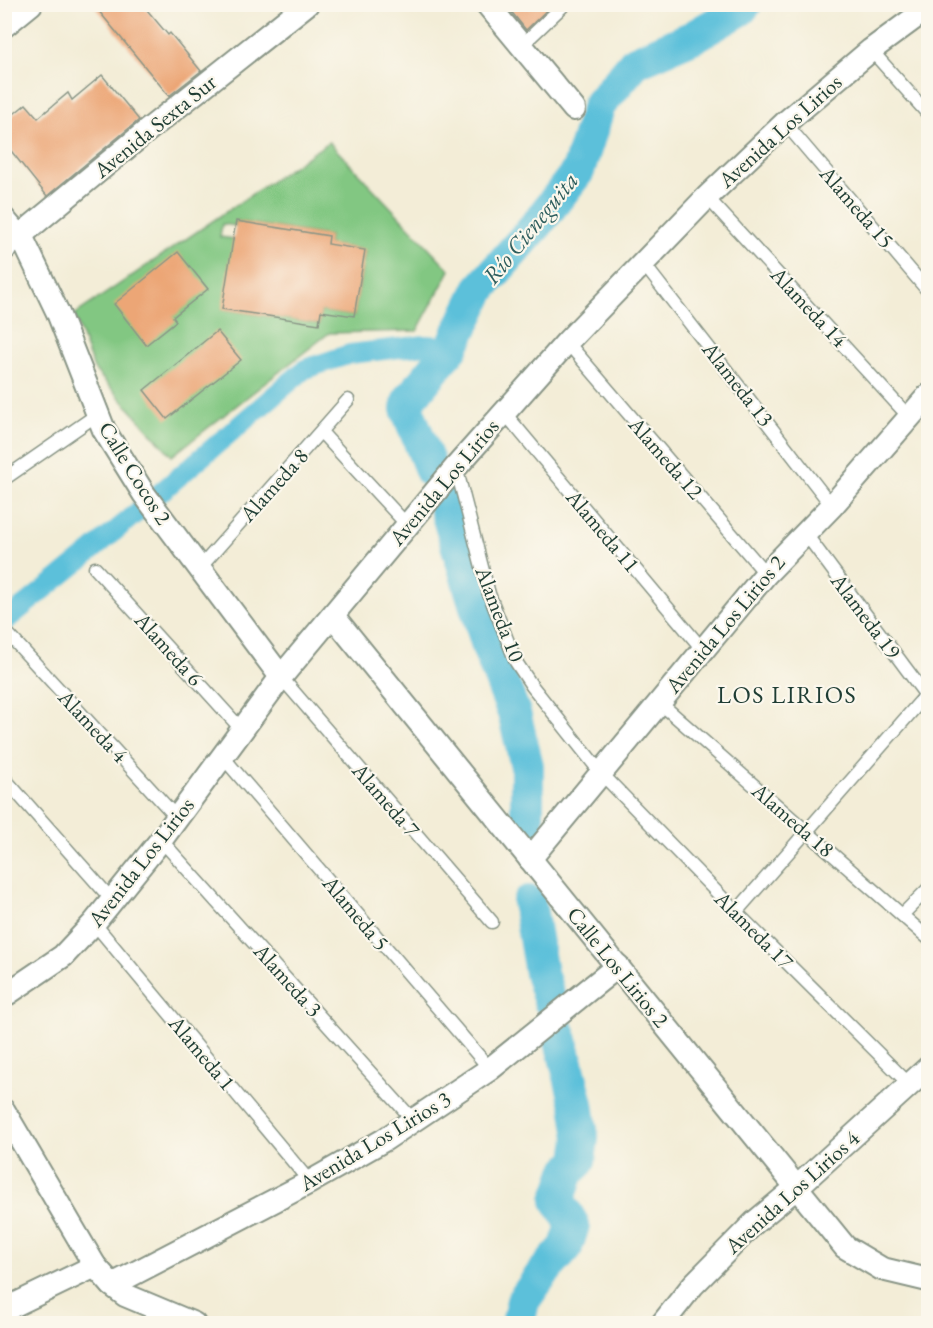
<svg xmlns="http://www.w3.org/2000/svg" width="933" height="1328" font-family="'EB Garamond',serif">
  <rect width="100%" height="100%" fill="#fbf7ec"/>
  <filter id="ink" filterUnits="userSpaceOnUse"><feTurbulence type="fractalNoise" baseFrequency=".0167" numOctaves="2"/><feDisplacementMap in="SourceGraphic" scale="12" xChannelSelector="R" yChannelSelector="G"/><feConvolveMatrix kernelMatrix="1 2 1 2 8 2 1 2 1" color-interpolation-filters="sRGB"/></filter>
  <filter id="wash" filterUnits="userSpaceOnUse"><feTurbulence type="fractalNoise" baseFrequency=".008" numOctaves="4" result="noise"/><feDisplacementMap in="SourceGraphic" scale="24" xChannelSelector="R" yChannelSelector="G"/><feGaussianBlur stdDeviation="1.35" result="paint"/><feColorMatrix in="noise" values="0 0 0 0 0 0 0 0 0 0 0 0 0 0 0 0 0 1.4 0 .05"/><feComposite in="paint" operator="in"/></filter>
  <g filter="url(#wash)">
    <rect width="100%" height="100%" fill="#f3edd7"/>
    <path fill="#82c782" stroke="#50825b" stroke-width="1.5" fill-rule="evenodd" d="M329,142l121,128 -33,61 -88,2 -157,123 -78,-87 -20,-54zM236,221l93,15 -1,8 37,6 -11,66 -33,-5 -2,13 -96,-15 11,-70 -14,-2 2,-13 13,2z"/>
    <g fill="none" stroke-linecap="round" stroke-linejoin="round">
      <path stroke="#5cc0da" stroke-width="20" d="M4,622l83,-67 218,-186 45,-15 75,-9 27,2"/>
      <g stroke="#5cc0da" stroke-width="34">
        <path d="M432,472l-25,-63 2,-9 43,-53 28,-58 57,-65 41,-53 21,-66 36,-43 58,-25 48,-28 4,-5"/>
        <path d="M445,505l44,144 25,64 13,53v56"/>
        <path d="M529,902l12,71 9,28"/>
        <path d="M518,1324l5,-23 19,-27 24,-27 7,-22 -15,-25 10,-28 11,-11 3,-24 -5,-33 -18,-71"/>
      </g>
    </g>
    <g id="blocks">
      <g fill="#eca676">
        <path d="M93,4h49l26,31 2,-2 31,38 -32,25z"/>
        <path d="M516,4h37l-27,26 -16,-20z"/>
        <path d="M102,75l37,45 -92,76 -43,-54v-20l22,-18 12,14 30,-25 4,7z"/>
        <path d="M236,221l93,15 -1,8 37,6 -11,66 -33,-5 -2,13 -97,-15z"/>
        <path d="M178,252l30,37 -35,28 3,4 -30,24 -32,-41z"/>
        <path d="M217,331l24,29 -74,59 -23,-29z"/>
      </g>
    </g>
  </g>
  <g filter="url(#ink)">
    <use href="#blocks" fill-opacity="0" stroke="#899586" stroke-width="1.5"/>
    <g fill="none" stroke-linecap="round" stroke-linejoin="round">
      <defs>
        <g id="service">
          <path d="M521,46l44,-42"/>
          <path d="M871,50l57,64"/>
          <path d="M785,123l143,168"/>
          <path d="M707,197l203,221"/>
          <path d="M643,263l189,243"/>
          <path d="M567,342l199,232"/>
          <path d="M503,411l200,239"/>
          <path d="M321,432l87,94"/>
          <path d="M456,467l33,127 27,68 16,24 69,87 135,139 174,173"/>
          <path d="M4,479l94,-65"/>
          <path d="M805,533l123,165"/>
          <path d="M95,568l147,162"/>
          <path d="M199,569l149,-169"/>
          <path d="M9,635l168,183"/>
          <path d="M281,677l211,245"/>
          <path d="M659,702l269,236"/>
          <path d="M223,757l267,312"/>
          <path d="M4,778l108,122"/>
          <path d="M161,840l253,281"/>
          <path d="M736,912l190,-217"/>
          <path d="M903,914l25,-25"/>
          <path d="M94,923l216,259"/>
        </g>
        <g id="minor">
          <path d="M487,4l87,105"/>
          <path d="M4,26l27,-22"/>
          <path d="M4,219l21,25 33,69 46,117 40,64 137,183"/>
          <path d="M4,249l144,-119 159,-126"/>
          <path d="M333,616l512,631 37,22 46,11"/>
          <path d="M530,859l236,-285 66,-68 96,-110"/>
          <path d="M4,996l59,-40 31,-33 67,-83 120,-163 175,-210 111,-125 140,-145 78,-74 86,-73 57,-42"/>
          <path d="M4,1111l91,155 17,19 13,10 69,29"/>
          <path d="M112,1285l198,-103 74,-42 106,-71 128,-103"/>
          <path d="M4,1310l91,-44"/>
          <path d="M662,1324l31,-39 61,-62 42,-35 132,-120"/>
        </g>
      </defs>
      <use href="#service" stroke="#899586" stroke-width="15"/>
      <use href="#minor" stroke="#899586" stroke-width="26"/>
      <use href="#service" stroke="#fff" stroke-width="12"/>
      <use href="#minor" stroke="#fff" stroke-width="22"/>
    </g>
  </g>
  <g text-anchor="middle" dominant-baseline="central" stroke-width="4.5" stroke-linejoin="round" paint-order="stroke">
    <g font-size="22" fill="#1f3d34" stroke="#fbf7ec">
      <text transform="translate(155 126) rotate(-39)">Avenida Sexta Sur</text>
      <text transform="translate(780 131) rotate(-42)">Avenida Los Lirios</text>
      <text transform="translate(857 207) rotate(49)">Alameda 15</text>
      <text transform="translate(809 307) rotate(47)">Alameda 14</text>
      <text transform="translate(738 384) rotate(52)">Alameda 13</text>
      <text transform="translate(666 458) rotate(49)">Alameda 12</text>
      <text transform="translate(135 473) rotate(58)">Calle Cocos 2</text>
      <text transform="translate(444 482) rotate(-50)">Avenida Los Lirios</text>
      <text transform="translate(274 485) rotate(-48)">Alameda 8</text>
      <text transform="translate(603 531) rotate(50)">Alameda 11</text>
      <text transform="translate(500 614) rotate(69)">Alameda 10</text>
      <text transform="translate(866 616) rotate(53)">Alameda 19</text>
      <text transform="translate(725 624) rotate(-50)">Avenida Los Lirios 2</text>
      <text transform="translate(169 649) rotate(48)">Alameda 6</text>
      <text transform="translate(93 726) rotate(47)">Alameda 4</text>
      <text transform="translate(386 800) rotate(49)">Alameda 7</text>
      <text transform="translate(793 820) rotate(41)">Alameda 18</text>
      <text transform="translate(141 862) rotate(-52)">Avenida Los Lirios</text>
      <text transform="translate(356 913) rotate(50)">Alameda 5</text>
      <text transform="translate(754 930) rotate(45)">Alameda 17</text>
      <text transform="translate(618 967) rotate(51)">Calle Los Lirios 2</text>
      <text transform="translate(288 980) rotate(48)">Alameda 3</text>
      <text transform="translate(202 1053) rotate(50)">Alameda 1</text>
      <text transform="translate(375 1141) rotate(-31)">Avenida Los Lirios 3</text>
      <text transform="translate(792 1192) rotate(-42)">Avenida Los Lirios 4</text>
    </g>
    <g font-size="24" font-style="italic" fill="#2e5e5e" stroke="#fbf7ec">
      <text transform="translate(530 228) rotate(-51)">Río Cieneguita</text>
    </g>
    <g font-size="24" letter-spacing="1.5" fill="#1f3d34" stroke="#fbf7ec">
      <text x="787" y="694">LOS LIRIOS</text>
    </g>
  </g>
  <rect width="933" height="1328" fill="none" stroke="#fbf7ec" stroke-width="24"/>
</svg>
